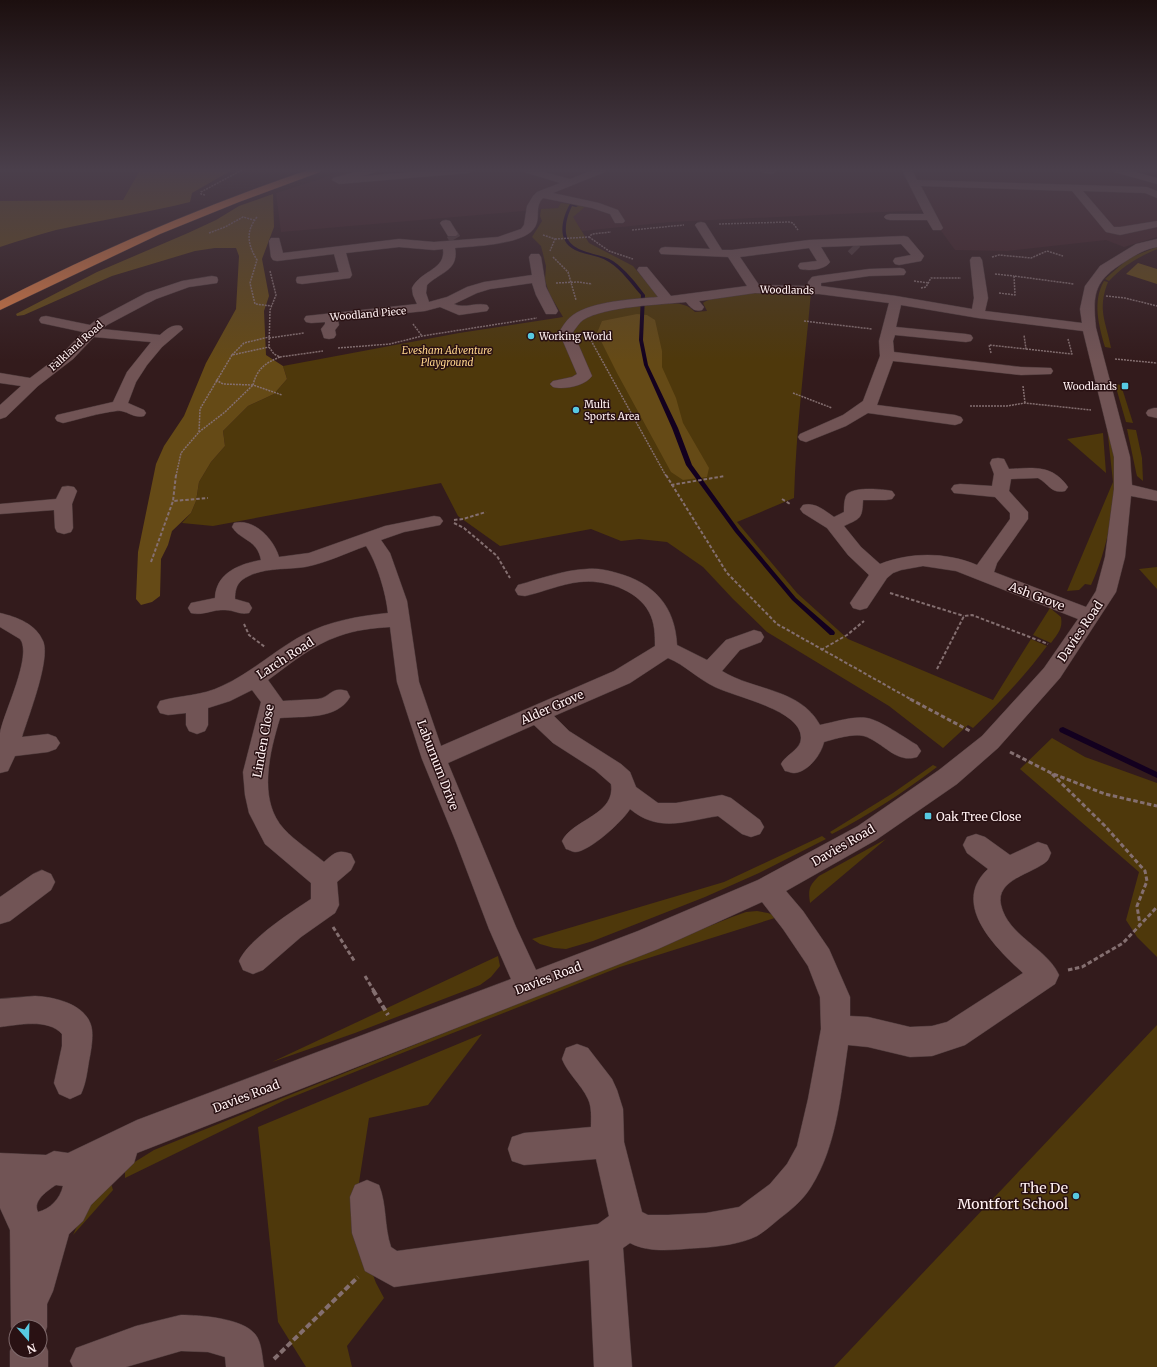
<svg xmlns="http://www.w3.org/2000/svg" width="1157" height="1367" font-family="Merriweather,serif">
  <rect width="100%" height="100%" fill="#331b1c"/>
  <g fill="#422124">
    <path d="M0,170h140l-17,30 -123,1z"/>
    <path d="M348,170h760l49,14v53l-33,10 -18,-7 -99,11 -52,-1 -29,-40 -256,12 -88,9 -21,-28 -3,5 -277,24 -5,-39z"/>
  </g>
  <g fill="#4e380b">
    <path d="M561,203l25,3 -13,11 16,26 44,23 32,38c12,-1 21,-1 30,8l12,-1 -4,-8c17,-13 85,-10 108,-11 -6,69 -15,137 -17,206l-57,24 60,71 51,46 145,61 38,-61 16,7c-22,30 -47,56 -74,82l-5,-3 -25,23 -54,-42 -122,-74 -34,-33 -30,-32 -36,-25 -28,-3 -18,2 -30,-12 -91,17 -42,-30 -17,-33 -228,43 -31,-3 9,-10 5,-12 3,-19 12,-20 14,-16 -2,-15 25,-25 26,-12 13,-15 -4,-13 176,-33 104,-16 -14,-24 -4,-13 1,-14 -5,-20 -9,-9 10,-16 -2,-5 1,-7 17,-1z"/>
    <path d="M1157,247v2c-19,8 -34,17 -48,32l-4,-2 24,-21z"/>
    <path d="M1104,281l4,1c-11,28 -2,39 3,66l-6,-1c-6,-21 -13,-45 -1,-66z"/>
    <path d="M1115,384l6,1 12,38 -7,-1z"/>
    <path d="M1107,427l2,1c4,18 8,37 7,55 -3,34 -11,72 -25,102l-6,-1 -6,6 -12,1 46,-109z"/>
    <path d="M1127,429l9,1 6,28 1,23 -6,-5 -1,-4z"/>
    <path d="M1103,433l3,40 -39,-34z"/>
    <path d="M1157,567v22l-18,-20z"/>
    <path d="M1050,608l11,9c2,12 -3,16 -10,26l-18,-8z"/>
    <path d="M1052,738l33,19 72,26v174l-20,-20 -11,-17 13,-48 -119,-103z"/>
    <path d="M933,765l4,2c-33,25 -68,48 -105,67l-2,-2 63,-39z"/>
    <path d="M822,836l4,3 -67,34 -54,24 -112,44 -27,8 -12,-1 -14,-4 -8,-5 192,-57z"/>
    <path d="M886,839l-76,64c-2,-14 -1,-17 9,-27z"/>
    <path d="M757,911l11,2 10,4 -158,50 -233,92 -102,41 -160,78v-10l29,-18 27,-11 551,-222 14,-5z"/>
    <path d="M498,956l2,10 -9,11 -11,8 -125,48 -83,29z"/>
    <path d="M1157,1025v342h-323z"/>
    <path d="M482,1034l-54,71 -59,13 -16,103 23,62 8,15 -37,48 5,21h-46l-28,-45 -20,-195z"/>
    <path d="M110,1180l3,10 -40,45 10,-22z"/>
  </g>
  <g fill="#654a16">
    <path d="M140,170h92l-40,23 -2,9c-44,11 -89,18 -134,28 -19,5 -38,11 -56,17v-46l123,-1z"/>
    <path d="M273,194l1,33 -12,32 7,37 -5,15 2,44 17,11 4,13 -13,15 -26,12 -25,25 2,15 -14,16 -12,20 -3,19 -5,12 -19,18 -4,14 -7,14 -1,37 -8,6 -11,3 -5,-6 2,-47 18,-88 8,-18 20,-30 22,-53 30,-54 3,-53 -3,-8h-21l-20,3 -83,25 -88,39 -7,1 -1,-2 81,-42 91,-39 28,-13 23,-14z"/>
    <path d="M1138,263l19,6v15l-31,-10z"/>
    <path d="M637,314l10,1 8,5 7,31v16l14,31 7,25 26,45 -2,9 -24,3 -12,-8 -54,-99 -20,-40 5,-12z"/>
  </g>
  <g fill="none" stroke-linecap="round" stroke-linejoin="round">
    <g fill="#13001f" fill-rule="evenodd">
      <path d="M570,204l8,2 -2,1 -4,-1c-4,8 -7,18 -6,27 3,21 33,19 47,28 13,9 23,22 32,34l-2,45 5,25 30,63 14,37 47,65 57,68 38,33 1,2 -1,2h-4l-38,-35 -57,-68 -49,-67 -14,-37 -28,-63 -5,-25 2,-45c-10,-11 -19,-25 -32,-33 -11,-7 -23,-7 -34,-12 -19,-9 -13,-32 -5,-46z"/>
      <path d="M1063,727l94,45v6l-97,-46 -1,-2 1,-2z"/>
    </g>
    <g stroke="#523b3c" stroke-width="12" stroke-dasharray="12 6" stroke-linecap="butt">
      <path d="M452,234l3,5"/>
      <path d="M852,247l4,4"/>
    </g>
    <defs>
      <g id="minor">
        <path d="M362,170h15l-1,2 -13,4 75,-6h36l-5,3 -130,11 -7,-4 1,-2z"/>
        <path d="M523,170h14l33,9 23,-9h13l-1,2 -52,21 46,10 19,7 7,11 -2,2h-8l-5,-9 -18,-6 -49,-10c-9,9 -2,19 -8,29 -10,18 -61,19 -80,21 4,23 -15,24 -28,37l-1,8 3,9 18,-5 20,-10 17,-5 48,-7 -3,-18 2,-3h8l2,3 5,30 12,24 -2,3h-10l-10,-19 -4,-12 -42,6 -13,4 -23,11c11,5 21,-2 33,1l2,3 -2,3 -28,4 -19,-8 -15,4 -87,9 1,5 -4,5 1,5 -2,3 -5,1 -5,-1 -3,-9 4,-5v-2l-14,1 -5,-1 -2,-3 2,-3 111,-12 -4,-9 -1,-7c9,-18 34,-18 31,-39l-9,1 -35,-3 -53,6 6,22 -2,3 -48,6 -5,-1 -1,-3 1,-3 42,-5 -5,-18 -57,7 -4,-1 -2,-3 -2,-16 2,-3h8l4,15 116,-14 35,3 64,-5 23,-8 3,-4 3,-19 6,-10 4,-4 23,-9 -36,-11z"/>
        <path d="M760,170h17v1l-5,3 -11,-2z"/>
        <path d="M902,170h10l5,10 230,7 10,4v7l-12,-5 -62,-2 31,36h6l37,-6v6l-37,8 -14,-3 -34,-41 -151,-5 22,42 -2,2h-8l-6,-10h-37l-4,-1 -2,-2 2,-2 4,-1h34z"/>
        <path d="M1113,170h15l29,8v6l-43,-12z"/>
        <path d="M446,220l4,1 8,13 -2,2h-8l-8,-13 2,-2z"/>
        <path d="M701,222l4,1 17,27h10l77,-10 95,-4 4,1 16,19 -3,5 -22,4 -4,-1 -2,-3 2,-3 16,-3 -10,-11 -80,3 9,15c-5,8 -21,9 -30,7l-2,-3 2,-3 17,-2 -8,-13 -69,9 19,28 49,1v-4l4,-5 5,-1 52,-7 31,-1 4,1 2,3 -2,3 -35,1 -48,7v3l75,10 76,13 2,-11 -4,-38 2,-3h8l2,3 6,38 -3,13 97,12 -2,-14 5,-23 15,-20 36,-22 21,-5v8c-12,2 -20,7 -31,14 -31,19 -34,31 -30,67l34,129 2,28 25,6v10l-26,-5 -6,61 -9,35 -56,86 -62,70 -41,36 -81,56 -90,51 17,20 26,38 21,48v19l18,1 42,10 22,-1 15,-4 76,-49c-27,-25 -73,-69 -35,-104l-21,-16 -4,-8 4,-8 9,-3 9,3 25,18 28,-13 9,3 4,8c-1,2 -2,6 -4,8 -14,13 -52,18 -46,44 7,31 46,43 58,70l-4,9 -90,61 -33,11 -22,1 -42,-10 -20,-2c-7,47 -11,101 -37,142 -8,13 -20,23 -32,32 -7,6 -14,12 -22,17 -16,8 -40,11 -59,12 -22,1 -47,6 -68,-5l-7,5 9,119h-38l-5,-107 -195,27 -29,-16 -13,-38 -2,-36 5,-12 12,-5 12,5c8,20 5,41 12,62l6,4 201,-27 11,-8 -13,-57 -72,6 -12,-4 -4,-12 4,-12 12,-4 67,-6c0,-9 1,-20 -3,-28 -7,-15 -20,-25 -26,-40l4,-11 11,-4 11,4 24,31 5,11 6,19 1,33 18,70 6,3h20l38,-2 33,-6 31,-23 17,-20 10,-18 11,-47 13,-70 -1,-32 -12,-31 -25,-37 -21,-27 -104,47 -521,204 -3,10 -43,42 -8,16 -14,13 -16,57 -6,13v23l-4,12 5,12v16h-38v-16l5,-12 -4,-12 -1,-97 -10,-22v-55l46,2 8,-4 14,2 69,-33 374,-141 -22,-50 -33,-87 -34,-83 -25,-77 -7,-55c-17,1 -35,3 -51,9 -27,9 -49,28 -71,44l15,21c11,-1 23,-1 35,-2 13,-2 13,-13 29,-8l3,6c-13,23 -47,19 -70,21 -10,33 -23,82 4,111 11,12 27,22 40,33 10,-9 14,-13 27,-8l4,8 -4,8 -14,12 2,23 -4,8 -34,24 -38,33 -10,4 -10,-4 -4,-9c10,-22 51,-48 72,-62v-16l-46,-39 -16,-31 -4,-18 -2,-23 18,-70 -9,-12 -22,11 -22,7v17l-3,6 -8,3 -8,-3 -3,-6v-12l-18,2 -8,-2 -3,-6 3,-6c21,-6 42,-5 62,-15 29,-13 53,-36 81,-51 26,-14 56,-19 85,-22 -2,-20 -11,-50 -22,-67 -20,7 -40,17 -61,21 -21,3 -45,0 -63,13 -6,5 -7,12 -7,19l14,4 3,5 -3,5c-10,2 -15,-3 -24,-3 -12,-1 -22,6 -34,3l-3,-5 3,-5 24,-5c1,-25 24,-34 46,-38 -4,-21 -20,-19 -29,-33l2,-4c21,-5 40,17 45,34l30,-4 76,-27 49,-10 6,1 3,4 -3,4 -36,7 -23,8 9,13 17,48 12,81 22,64 173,-75 41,-25c0,-11 0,-23 -6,-34 -12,-23 -46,-33 -70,-30 -18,2 -36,10 -54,14l-7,-1 -3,-5 3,-5c22,-6 45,-15 69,-16 10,-1 20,1 30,4 37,10 58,33 60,72l30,15 19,-20 28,-10 7,2 3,5 -3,5 -21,8 -18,21c32,20 78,17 98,54 15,-3 32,-9 47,-7 13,2 38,20 50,27l4,6 -4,6c-21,7 -34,-15 -53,-21 -10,-3 -30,3 -40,6 -3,13 -16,30 -30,31 -3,0 -7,-2 -9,-2l-4,-7c5,-10 20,-14 20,-26 1,-28 -66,-41 -86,-51 -17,-8 -30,-22 -47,-29l-38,25 -76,33 15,15 52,33 9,8 6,15 22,16h18l46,-8 9,3 29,22 4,7 -4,7 -9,3 -9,-3 -24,-18c-33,5 -59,17 -88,-7 -7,12 -41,43 -55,43 -3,0 -7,-3 -9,-3l-4,-8c11,-22 54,-26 49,-57l-16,-14 -42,-27 -19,-18 -86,38 68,164 20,43 102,-39 120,-51 100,-54 81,-56 43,-34 62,-68 34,-49 -122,-48 -33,-5 -22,4 -8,3 -6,5 -20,30 -7,2 -7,-2 -3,-5 19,-28 -21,-20 -21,-27 -24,-15 -3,-4 3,-4c12,-3 21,5 31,12l10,-5c0,-5 0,-11 2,-16 4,-10 37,-7 46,-5l3,4 -3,4 -6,1h-23c-1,19 -2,18 -19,26l17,21 19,17c31,-12 66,-12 97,1l33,-46v-6l-15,-16 -41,-4 -3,-4 3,-4 6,-1 32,2 2,-12 -4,-11 2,-4 6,-1 6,1 5,10c24,-1 43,-5 59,18l-3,4c-14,3 -16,-7 -27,-13l-27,1 -2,12 19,21v7l-31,44 -3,9 92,35 10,-16 9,-34 9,-68v-32l-31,-126 -105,-13 -77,-13 -5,22 70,7 5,1 2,3 -2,3 -5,1 -71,-7 -2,6 1,11 127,15 30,1 2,3 -2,3 -30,1 -128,-14 -16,44 78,10 6,2 2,3 -2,3 -6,2 -87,-12 -22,13 -40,16 -6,-2 -2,-3 2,-3 43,-19 20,-14 17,-45 -1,-15 10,-38 -70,-9 -64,-1 -56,8 5,6 -2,3c-8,2 -11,-2 -16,-8 -27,3 -80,4 -103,18 -4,3 -7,8 -10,12l19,44c-7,10 -28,14 -39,11l-3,-3 3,-3 19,-4 5,-3 -18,-42c4,-6 8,-13 14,-17 20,-14 61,-16 85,-18l-21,-27 2,-3h8l24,29 76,-10 -19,-29 -67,-3 -2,-3 2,-3 4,-1 45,2 -15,-24 2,-2zM56,1185l7,1c-3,13 -13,23 -25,26 -6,-11 10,-22 18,-27zM16,1327h24v24h-24z"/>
        <path d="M212,276l5,1 1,3 -1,3 -28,4 -33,12 -49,26 -5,4 58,6c7,-6 12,-11 21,-9l2,3 -21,18 -15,18 -11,17 -8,21 16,7 2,3 -2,3c-11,3 -18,-7 -28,-5 -17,2 -36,8 -53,12l-6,-2 -2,-3 2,-3 56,-13 14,-30 24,-30 -57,-5 -21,22 -35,27 -32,31 -6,2v-14l21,-19 -21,-3v-10l30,5 33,-25 20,-21 -42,-9 -2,-3 2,-3 5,-1 44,9 7,-6 49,-26 36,-12z"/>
        <path d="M1154,408h3v10l-9,-2 -2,-3 2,-3z"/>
        <path d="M68,486l6,1 3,4 -5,13 1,24 -2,4 -7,2 -7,-2 -2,-4 -1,-18 -54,4v-10l56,-5 6,-12z"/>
        <path d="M0,613c17,4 36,11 43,28 8,18 -15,76 -21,96l26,-3 8,3 4,6 -4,6 -8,3 -33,4 -7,15 -8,2c0,-13 0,-27 0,-40 3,-19 33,-78 20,-94l-20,-12z"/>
        <path d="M42,870l9,4 4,8 -4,8 -41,31 -10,3v-27l33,-23z"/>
        <path d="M35,996c21,1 54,9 57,34 1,10 -1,21 -3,31 -2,12 -3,22 -8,33l-11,5 -11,-5 -5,-11 8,-37v-12c-14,-16 -44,-9 -62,-7v-28z"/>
        <path d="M181,1315c19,0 61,3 74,19 7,8 7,23 9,33h-38l-1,-10 -17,-5 -27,-1 -55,16h-53l-3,-6 6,-13 60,-22z"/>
      </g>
      <path id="highway" d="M308,170h13l-1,2 -81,30 -79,32 -160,76v-9c100,-51 202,-95 308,-131z"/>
    </defs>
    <use href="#minor" stroke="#4c393a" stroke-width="1"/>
    <use href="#highway" stroke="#4c393a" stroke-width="1"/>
    <g stroke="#846f70" stroke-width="1.5" stroke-dasharray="2 1" stroke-linecap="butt">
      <path d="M205,195l-4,-1v-2l41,-22"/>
      <path d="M257,217c-12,15 -9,28 0,43l-7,23 5,21 17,2"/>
      <path d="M719,224l70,-2 4,1 5,7"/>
      <path d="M632,230l52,-5"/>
      <path d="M209,233l16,-6 18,-10 11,3"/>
      <path d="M543,235l12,4 -5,12"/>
      <path d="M589,237l20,14 24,8"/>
      <path d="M555,239l34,-2 3,-3 19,-2"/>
      <path d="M553,257l15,15 8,28"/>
      <path d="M992,257l7,-2 32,3 16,-7 16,5"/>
      <path d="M270,271l6,24 -6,15 -1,37 5,7 6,3 43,-6"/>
      <path d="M995,274l19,2"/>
      <path d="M914,281l15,2"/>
      <path d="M556,283l22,-1 14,2"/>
      <path d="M921,288l5,-1 5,-9h30"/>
      <path d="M999,293l16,2 -1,-19 60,8"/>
      <path d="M1106,296l19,2 32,8"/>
      <path d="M804,321l68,8"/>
      <path d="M413,324l9,12"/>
      <path d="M588,335l78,141"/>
      <path d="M269,338l35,-5"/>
      <path d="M338,348l52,-4 32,-8 115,-18"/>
      <path d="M1026,349l46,5 -4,-15"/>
      <path d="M991,353l-2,-8 37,4 -2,-14"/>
      <path d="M232,355l12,-12 25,-6"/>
      <path d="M280,357c-15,6 -23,12 -27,28l29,10"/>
      <path d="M1115,359l42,4"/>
      <path d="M216,380l7,4 30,1"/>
      <path d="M1023,386l2,17"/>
      <path d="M793,393l39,15"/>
      <path d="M970,406h37l18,-3 66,7"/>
      <path d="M199,432l26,-20 28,-27"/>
      <path d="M176,476l5,-23 18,-21 1,-23 32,-54 37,-8"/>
    </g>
    <g stroke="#846f70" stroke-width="2" stroke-dasharray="3.5 2" stroke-linecap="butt">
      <path d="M176,475l-3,26 35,-3"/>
      <path d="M666,475l61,98 50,51 135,76"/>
      <path d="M671,485l54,-9"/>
      <path d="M782,499l8,5"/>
      <path d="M454,520l9,-1 23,-7"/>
      <path d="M454,523l10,5 33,28 13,22"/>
      <path d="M151,562l22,-61"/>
      <path d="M890,593l74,23"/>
      <path d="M244,624l5,11 16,12"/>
      <path d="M821,650l26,-15 17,-14"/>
      <path d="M937,669l27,-53 8,-1 76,29"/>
    </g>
    <g stroke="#846f70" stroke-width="3" stroke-dasharray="4.5 2.5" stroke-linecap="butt">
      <path d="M910,699l60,32"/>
      <path d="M1010,752l41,21 54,21 52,12"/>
      <path d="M1052,774l53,52 40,45 2,10 -10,25 3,19"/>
      <path d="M333,927l22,35"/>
      <path d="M1068,970l14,-3 41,-24 34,-36"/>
      <path d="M365,976l9,15"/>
    </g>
    <g stroke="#846f70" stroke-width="4" stroke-dasharray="6 3" stroke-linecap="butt">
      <path d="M373,990l15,25"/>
      <path d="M274,1359l84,-82"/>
    </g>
    <use href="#minor" fill="#715455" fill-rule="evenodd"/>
    <use href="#highway" fill="#d67945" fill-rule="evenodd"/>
  </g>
  <linearGradient id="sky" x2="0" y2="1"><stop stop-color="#1c0f0f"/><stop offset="0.47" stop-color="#4a3f4b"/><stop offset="1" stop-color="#4a3f4b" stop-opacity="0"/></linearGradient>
  <rect width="1157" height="361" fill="url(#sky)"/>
  <g fill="#57c9e2" stroke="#291113" stroke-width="1.5">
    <circle cx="531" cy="336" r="4"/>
    <rect x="1121" y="382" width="8" height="8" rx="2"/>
    <circle cx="576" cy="410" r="4"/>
    <rect x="924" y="812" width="8" height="8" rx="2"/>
    <circle cx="1076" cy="1196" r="4"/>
  </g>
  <g text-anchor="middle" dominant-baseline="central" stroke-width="3" stroke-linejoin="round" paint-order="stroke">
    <g font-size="10" fill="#fff0f1" stroke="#291113">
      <text transform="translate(787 290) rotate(1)">Woodlands</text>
      <text transform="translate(368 314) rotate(-5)">Woodland Piece</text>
      <text transform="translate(76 346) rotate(-42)">Falkland Road</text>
    </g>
    <g font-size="10" fill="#fff0f1" stroke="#291113" text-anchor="start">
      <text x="539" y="336">Working World</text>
      <text x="1117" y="386" text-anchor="end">Woodlands</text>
      <text x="584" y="404">Multi<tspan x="584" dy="12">Sports Area</tspan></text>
    </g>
    <g font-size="10" font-style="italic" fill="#fcd38b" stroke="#291113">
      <text x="447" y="350">Evesham Adventure<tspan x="447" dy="12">Playground</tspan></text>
    </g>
    <g font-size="12" fill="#fff0f1" stroke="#291113">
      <text transform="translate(1037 596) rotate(21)">Ash Grove</text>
      <text transform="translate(1080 631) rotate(-56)">Davies Road</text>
      <text transform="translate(285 658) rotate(-33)">Larch Road</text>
      <text transform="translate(552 707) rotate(-24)">Alder Grove</text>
      <text transform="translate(263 741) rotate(-80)">Linden Close</text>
      <text transform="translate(438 765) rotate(69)">Laburnum Drive</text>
      <text transform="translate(843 845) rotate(-30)">Davies Road</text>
      <text transform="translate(548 978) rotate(-21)">Davies Road</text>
      <text transform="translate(246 1096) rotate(-21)">Davies Road</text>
    </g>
    <g font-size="12" fill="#fff0f1" stroke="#291113" text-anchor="start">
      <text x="936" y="816">Oak Tree Close</text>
    </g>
    <g font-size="14" fill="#fff0f1" stroke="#291113" text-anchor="end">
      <text x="1068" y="1188">The De<tspan x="1068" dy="16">Montfort School</tspan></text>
    </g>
  </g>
  <g transform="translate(28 1339) rotate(160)"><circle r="19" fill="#291113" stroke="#7f6a6c"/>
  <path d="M0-3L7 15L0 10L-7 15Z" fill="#57c9e2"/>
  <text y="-6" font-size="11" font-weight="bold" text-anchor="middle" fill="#fff0f1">N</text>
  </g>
</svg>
